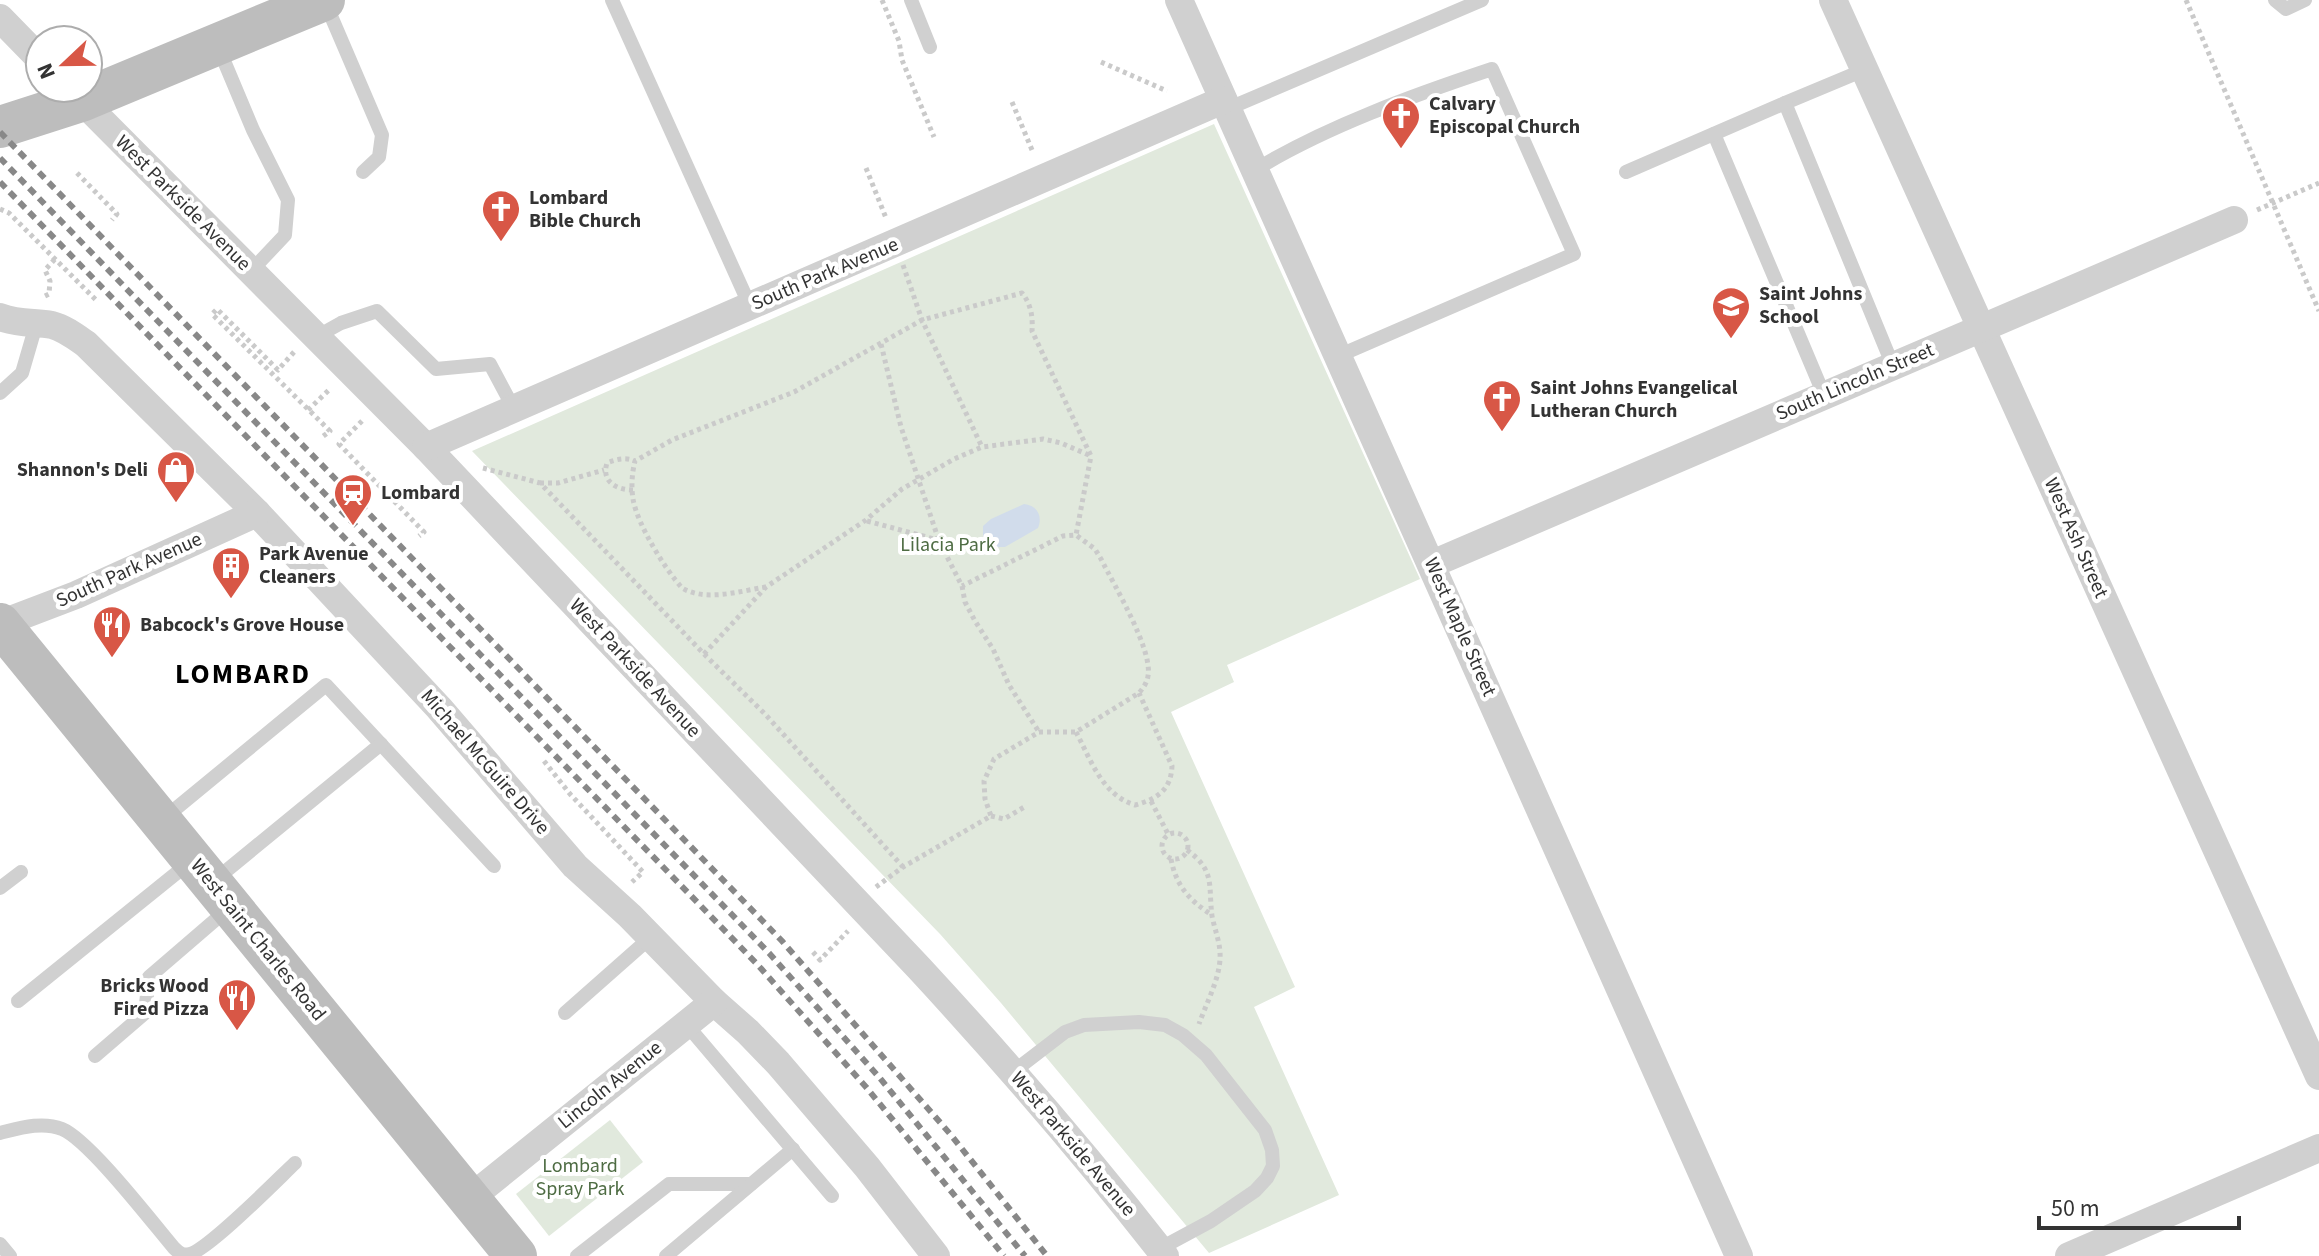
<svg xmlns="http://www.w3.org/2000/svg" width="2319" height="1256" font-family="'Source Sans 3',sans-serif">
  <rect width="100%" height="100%" fill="#fff"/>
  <g fill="#e1e9dd">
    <path d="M1214,124l206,455 -193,86 7,17 -63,30 124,275 -41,20 85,188 -130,58 -208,-250 -61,-69 -468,-483z"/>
    <path d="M610,1120l33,42 -94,74 -33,-42z"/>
  </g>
  <path fill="#d1dceb" d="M1024,504c13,1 19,12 14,24l-33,19h-15l-7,-11v-10l8,-7z"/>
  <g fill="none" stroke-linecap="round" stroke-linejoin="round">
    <g stroke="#cacaca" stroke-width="5" stroke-dasharray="4 4" stroke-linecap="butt">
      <path d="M882,0l17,41 3,19 32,77"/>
      <path d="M2186,0l133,311"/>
      <path d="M1101,62l66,29"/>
      <path d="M1012,102l20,48"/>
      <path d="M866,168l20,50"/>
      <path d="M77,173l40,41 -5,6"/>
      <path d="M0,209l9,4 89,89"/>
      <path d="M2257,210l62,-27"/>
      <path d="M903,265l19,55 60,127"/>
      <path d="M45,296l4,-2 1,-13 -5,-11 10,-11"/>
      <path d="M881,344l20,83 38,114 23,45 3,16 10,19 18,28 16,36 30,47"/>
      <path d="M294,352l-16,18 -61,-61 -5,5 118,117 -8,6"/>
      <path d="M308,410l23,-22"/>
      <path d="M362,421l-23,23 85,88 -5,4"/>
      <path d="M483,468l57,15 164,171 61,60 138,153"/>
      <path d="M540,483h18l46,-13"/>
      <path d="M633,490c-17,0 -32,-9 -26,-27 10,-4 18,-6 28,-2"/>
      <path d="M867,521l71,19"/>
      <path d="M766,587c-26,4 -60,15 -84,1 -17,-19 -45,-64 -49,-89 -2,-13 -1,-26 2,-38l37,-21 122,-48 128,-72 100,-27c9,11 11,24 10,38l59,125 -15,79"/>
      <path d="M704,654l62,-67 100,-67 36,-31 52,-30 28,-12 61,-8 18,4 30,13"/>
      <path d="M1076,732c15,28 26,63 59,73 22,-6 36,-15 37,-39l-33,-73"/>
      <path d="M544,761l26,33 73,78 -11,10"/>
      <path d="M1151,801l17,33"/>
      <path d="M991,816l13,3 22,-13"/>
      <circle cx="1175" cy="846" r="13"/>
      <path d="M1187,850c29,21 21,36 25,66 3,15 9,28 8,43 -1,21 -14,45 -21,65"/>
      <path d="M1171,859c5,27 19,42 41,56"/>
      <path d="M876,887l27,-20 88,-51 -6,-17 -1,-18 10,-22 45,-27h37l63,-39c4,-5 8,-10 9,-17 5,-26 -34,-91 -47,-117l-6,-10 -19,-14 -13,1 -101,50"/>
      <path d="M813,952l7,8 28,-29"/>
    </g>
    <g stroke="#d0d0d0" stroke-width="14">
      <path d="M612,0l138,306"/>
      <path d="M911,0l19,47"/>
      <path d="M2275,0l11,9 19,-9"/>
      <path d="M325,2l57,133 -3,22 -16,15"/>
      <path d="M219,49l34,81 35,70 -3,35 -34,36"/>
      <path d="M1785,103l79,-33"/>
      <path d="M1227,109l255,-109"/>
      <path d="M1714,134l110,261"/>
      <path d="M1255,170c70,-43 159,-75 237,-101l82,185 -236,102"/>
      <path d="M1626,172l159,-69 108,263"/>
      <path d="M316,337l25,-14 36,-12 59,58 54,-5 24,45"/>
      <path d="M0,393l22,-20 14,-48"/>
      <path d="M162,820l164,-135 168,181"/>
      <path d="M215,880l166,-136"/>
      <path d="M0,888l21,-16"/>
      <path d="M18,1001l171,-138"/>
      <path d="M565,1013l86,-76"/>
      <path d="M686,1024l146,172"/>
      <path d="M95,1056l50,-43 4,-36 79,-68"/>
      <path d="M1013,1072l52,-40 19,-7 55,-3 26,3 18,10 23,20 59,75 7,20 1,16 -6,12 -12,13 -44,30 -52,28"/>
      <path d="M0,1133c20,-5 42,-12 62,-4 27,11 90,93 112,119 5,5 9,8 16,6 20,-6 86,-73 105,-91"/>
      <path d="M0,1244l10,12"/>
      <path d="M577,1256l92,-72h82"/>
      <path d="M666,1256l127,-107"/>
    </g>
    <g stroke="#d0d0d0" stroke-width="28">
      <path d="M1179,0l560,1256"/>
      <path d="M1833,0l486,1076"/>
      <path d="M0,18l40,41"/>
      <path d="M72,91l354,356 493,521c86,93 168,188 246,288"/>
      <path d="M0,317c18,7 34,5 52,8 12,3 24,12 34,19l171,169 182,195 136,158 55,50 84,86 34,30 30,31 89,104 69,89"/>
      <path d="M426,447l797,-347"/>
      <path d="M1432,564l802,-344"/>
      <path d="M0,624l76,-29 181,-82"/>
      <path d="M469,1199l245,-197"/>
      <path d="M2069,1256l250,-108"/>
    </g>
    <g stroke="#bdbdbd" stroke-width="42">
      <path d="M0,127l81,-26 243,-101"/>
      <path d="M0,624l516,632"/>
    </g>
    <g stroke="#888" stroke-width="6" stroke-dasharray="8 6" stroke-linecap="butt">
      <path d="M0,132l782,809 169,194 96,121"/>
      <path d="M0,158l769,795 110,124 146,179"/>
      <path d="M0,182l757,782 109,123 138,169"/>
    </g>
  </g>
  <defs>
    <symbol id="church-pin" viewBox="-11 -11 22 30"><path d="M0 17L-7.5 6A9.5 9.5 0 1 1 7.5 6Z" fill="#d85746" stroke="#fff"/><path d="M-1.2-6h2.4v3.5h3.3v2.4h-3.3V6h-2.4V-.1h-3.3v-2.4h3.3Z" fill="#fff"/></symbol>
    <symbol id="school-pin" viewBox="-11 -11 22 30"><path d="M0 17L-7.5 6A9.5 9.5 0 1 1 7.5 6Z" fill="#d85746" stroke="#fff"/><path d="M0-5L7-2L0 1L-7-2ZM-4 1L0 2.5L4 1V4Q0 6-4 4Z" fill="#fff"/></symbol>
    <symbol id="shop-pin" viewBox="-11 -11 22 30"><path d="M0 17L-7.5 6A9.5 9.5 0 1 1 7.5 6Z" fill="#d85746" stroke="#fff"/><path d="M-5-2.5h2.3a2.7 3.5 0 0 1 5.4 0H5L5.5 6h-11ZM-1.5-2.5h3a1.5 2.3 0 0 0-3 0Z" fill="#fff"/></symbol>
    <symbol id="station-pin" viewBox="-11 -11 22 30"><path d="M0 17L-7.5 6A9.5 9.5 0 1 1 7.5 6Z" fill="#d85746" stroke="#fff"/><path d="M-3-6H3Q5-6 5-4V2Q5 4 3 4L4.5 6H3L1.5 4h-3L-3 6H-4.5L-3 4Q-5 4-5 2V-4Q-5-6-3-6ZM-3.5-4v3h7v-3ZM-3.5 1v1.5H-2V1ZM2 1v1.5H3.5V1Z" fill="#fff"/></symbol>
    <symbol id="building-pin" viewBox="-11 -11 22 30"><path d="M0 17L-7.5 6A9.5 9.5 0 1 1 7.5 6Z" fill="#d85746" stroke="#fff"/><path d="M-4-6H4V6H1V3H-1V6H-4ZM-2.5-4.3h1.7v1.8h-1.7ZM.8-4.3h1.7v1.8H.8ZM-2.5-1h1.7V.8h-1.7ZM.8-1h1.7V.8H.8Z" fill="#fff"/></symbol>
    <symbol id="restaurant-pin" viewBox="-11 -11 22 30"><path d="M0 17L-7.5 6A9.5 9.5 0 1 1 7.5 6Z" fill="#d85746" stroke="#fff"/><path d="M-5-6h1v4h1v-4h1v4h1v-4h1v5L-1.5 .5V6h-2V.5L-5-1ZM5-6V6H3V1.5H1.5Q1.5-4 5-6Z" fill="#fff"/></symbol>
  </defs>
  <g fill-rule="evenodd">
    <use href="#church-pin" x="1379" y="94" width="44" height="60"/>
    <use href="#church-pin" x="479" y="187" width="44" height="60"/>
    <use href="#school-pin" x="1709" y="284" width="44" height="60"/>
    <use href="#church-pin" x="1480" y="377" width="44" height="60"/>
    <use href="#shop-pin" x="154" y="448" width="44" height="60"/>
    <use href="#station-pin" x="331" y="471" width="44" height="60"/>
    <use href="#building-pin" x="209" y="544" width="44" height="60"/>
    <use href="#restaurant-pin" x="90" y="603" width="44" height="60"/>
    <use href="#restaurant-pin" x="215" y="976" width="44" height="60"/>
  </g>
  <g text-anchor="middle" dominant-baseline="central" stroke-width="8" stroke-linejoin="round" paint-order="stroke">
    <g font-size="20" font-weight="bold" fill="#333" stroke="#fff" text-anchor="start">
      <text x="1429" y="104">Calvary<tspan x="1429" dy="23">Episcopal Church</tspan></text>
      <text x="529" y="198">Lombard<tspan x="529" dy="23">Bible Church</tspan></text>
      <text x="1759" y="294">Saint Johns<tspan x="1759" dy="23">School</tspan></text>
      <text x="1530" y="388">Saint Johns Evangelical<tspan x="1530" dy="23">Lutheran Church</tspan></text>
      <text x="148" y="470" text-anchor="end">Shannon's Deli</text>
      <text x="381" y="493">Lombard</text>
      <text x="259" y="554">Park Avenue<tspan x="259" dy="23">Cleaners</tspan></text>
      <text x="140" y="625">Babcock's Grove House</text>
      <text x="209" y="986" text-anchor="end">Bricks Wood<tspan x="209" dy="23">Fired Pizza</tspan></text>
    </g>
    <g font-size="20" fill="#333" stroke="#fff">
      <text transform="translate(183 203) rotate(45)">West Parkside Avenue</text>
      <text transform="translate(825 274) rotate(-23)">South Park Avenue</text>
      <text transform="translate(1855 382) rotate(-23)">South Lincoln Street</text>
      <text transform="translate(2076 538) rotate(66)">West Ash Street</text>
      <text transform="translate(129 570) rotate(-24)">South Park Avenue</text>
      <text transform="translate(1460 627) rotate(66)">West Maple Street</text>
      <text transform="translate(635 668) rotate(47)">West Parkside Avenue</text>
      <text transform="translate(485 762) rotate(49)">Michael McGuire Drive</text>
      <text transform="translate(258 940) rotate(51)">West Saint Charles Road</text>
      <text transform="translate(610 1085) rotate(-39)">Lincoln Avenue</text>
      <text transform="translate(1073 1144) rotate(50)">West Parkside Avenue</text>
    </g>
    <g font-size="20" fill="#4e6c43" stroke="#fff">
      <text x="948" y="545">Lilacia Park</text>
      <text x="580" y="1166">Lombard<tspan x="580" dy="23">Spray Park</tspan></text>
    </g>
    <g font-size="28" font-weight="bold" letter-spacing="2" fill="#000" stroke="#fff">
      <text x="243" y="674">LOMBARD</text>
    </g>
  </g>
  <g transform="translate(64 64) rotate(248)"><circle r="38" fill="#ffffff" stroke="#adadad" stroke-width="2"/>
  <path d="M0-6L14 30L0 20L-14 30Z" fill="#d85746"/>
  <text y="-12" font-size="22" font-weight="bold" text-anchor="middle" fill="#333333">N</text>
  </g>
  <path d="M2039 1216v12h200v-12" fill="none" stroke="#333333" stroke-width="4"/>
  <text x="2051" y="1216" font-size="24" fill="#333333" stroke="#ffffff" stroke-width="6" paint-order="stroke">50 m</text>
</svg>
